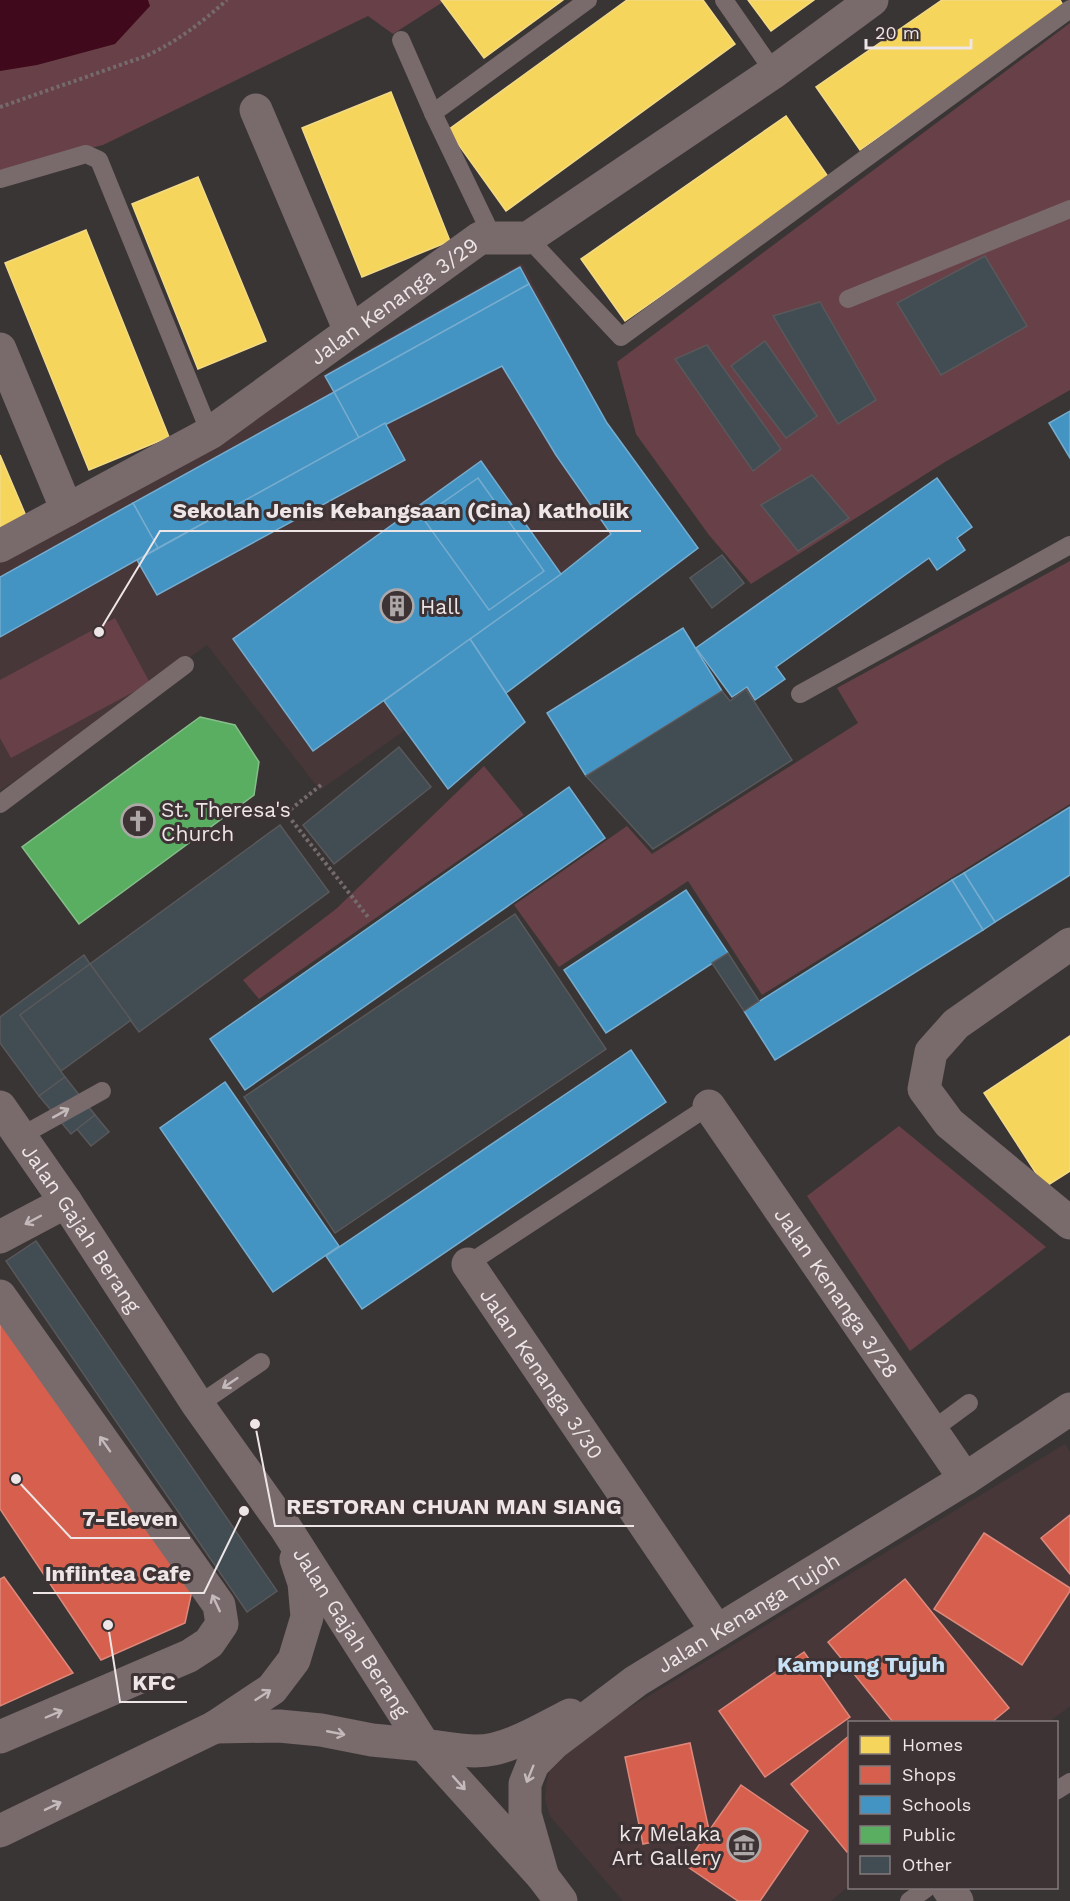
<svg xmlns="http://www.w3.org/2000/svg" width="1070" height="1901" font-family="'Work Sans',sans-serif">
  <rect width="100%" height="100%" fill="#3a3535"/>
  <g fill="#483739">
    <path d="M522,263l85,160 91,125 -192,144 19,30 -77,67 -43,-59 -85,60 -113,-145 -207,146v-232l141,-83z"/>
    <path d="M1065,1444l5,8v254l-21,16h-199l-1,164 -18,15h-208l-73,-85 -5,-16 1,-14 3,-13 7,-13 50,-38z"/>
  </g>
  <g fill="#684048">
    <path d="M0,0h446l-53,34 -25,-18 -265,129 -103,25z"/>
    <path d="M1070,23v367l-125,72 -194,122 -42,-49 -73,-101 -19,-72z"/>
    <path d="M1070,561v243l-308,191 -74,-114 -129,86 -45,-62 113,-79 25,28 206,-131 -21,-35z"/>
    <path d="M115,618l35,65 -139,75 -11,-20v-58z"/>
    <path d="M484,766l40,49 -265,184 -16,-19 93,-71z"/>
    <path d="M899,1126l147,121 -136,104 -103,-155z"/>
  </g>
  <path fill="#41091c" d="M0,0h148l2,6 -35,38 -78,21 -37,6z"/>
  <g fill="#f6d55c" stroke="#f3da85" stroke-width="1.5">
    <path d="M441,0h122l-79,58z"/>
    <path d="M627,0h76l32,44 -229,167 -58,-81z"/>
    <path d="M748,0h66l-43,31z"/>
    <path d="M942,0h118l4,7 -204,143 -44,-63z"/>
    <path d="M391,92l59,149 -88,36 -60,-149z"/>
    <path d="M786,116l43,62 -204,143 -44,-62z"/>
    <path d="M198,177l68,164 -68,28 -66,-165z"/>
    <path d="M86,230l83,207 -80,33 -84,-207z"/>
    <path d="M0,455l26,61 -26,12z"/>
    <path d="M1070,1036v135l-25,16 -61,-94z"/>
  </g>
  <g fill="#d6604d" stroke="#dd887b" stroke-width="1.5">
    <path d="M0,1309l192,282 -7,32 -84,37 -101,-151z"/>
    <path d="M1070,1515v59l-29,-36z"/>
    <path d="M984,1533l86,55v3l-48,74 -88,-56z"/>
    <path d="M4,1577l69,96 -73,33v-127z"/>
    <path d="M905,1579l104,129 -17,14h-99l-65,-80z"/>
    <path d="M804,1652l46,65 -85,60 -46,-66z"/>
    <path d="M850,1735v115l-3,2 -56,-68z"/>
    <path d="M690,1743l19,87 -66,14 -18,-87z"/>
    <path d="M741,1785l67,46 -48,70h-22l-53,-36z"/>
  </g>
  <g fill="#4393c3" stroke="#76acce" stroke-width="1.5">
    <path d="M520,267l9,17 -195,108 -9,-16z"/>
    <path d="M529,284l78,139 91,125 -192,145 -36,-54 91,-65 50,-40 -55,-79 -54,-89 -143,72 -25,-46z"/>
    <path d="M334,392l25,46 -201,110 -25,-45z"/>
    <path d="M1070,411v47l-21,-35z"/>
    <path d="M385,423l20,37 -248,135 -20,-35z"/>
    <path d="M481,461l80,113 -248,177 -80,-112z"/>
    <path d="M478,478l66,93 -55,39 -67,-93z"/>
    <path d="M937,478l35,49 -15,11 8,12 -28,20 -8,-12 -153,109 9,12 -30,21 -8,-13 -15,10 -36,-49z"/>
    <path d="M133,503l25,45 -158,89v-60z"/>
    <path d="M683,628l39,63 -136,85 -39,-63z"/>
    <path d="M470,639l55,83 -77,67 -64,-88z"/>
    <path d="M569,787l36,51 -360,252 -35,-51z"/>
    <path d="M1070,807v68l-75,47 -31,-49z"/>
    <path d="M964,873l31,49 -12,8 -31,-50z"/>
    <path d="M952,880l31,50 -208,130 -31,-49z"/>
    <path d="M686,890l42,63 -122,80 -42,-63z"/>
    <path d="M631,1050l35,52 -304,207 -36,-53z"/>
    <path d="M225,1082l114,164 -66,46 -113,-164z"/>
  </g>
  <path fill="#5aae61" stroke="#86be89" stroke-width="1.5" d="M200,717l35,8 24,37 -5,33 -175,129 -57,-77z"/>
  <g fill="#414c53" stroke="#59585a" stroke-width="1.5">
    <path d="M985,256l42,70 -86,49 -44,-72z"/>
    <path d="M820,302l56,98 -38,24 -65,-108z"/>
    <path d="M765,341l52,75 -31,22 -55,-72z"/>
    <path d="M707,345l74,104 -28,22 -78,-112z"/>
    <path d="M812,475l37,43 -51,33 -37,-46z"/>
    <path d="M722,555l22,28 -32,25 -22,-30z"/>
    <path d="M746,689l46,71 -139,89 -67,-73 136,-85 8,10z"/>
    <path d="M399,747l32,40 -97,77 -31,-39z"/>
    <path d="M280,825l49,67 -190,140 -49,-68z"/>
    <path d="M515,914l91,135 -271,184 -91,-136z"/>
    <path d="M728,953l31,48 -15,10 -32,-48z"/>
    <path d="M84,955l6,9 -70,51 45,62 -26,19 -39,-53v-26z"/>
    <path d="M90,964l41,56 -70,51 -41,-56z"/>
    <path d="M65,1077l30,38 -24,19 -32,-38z"/>
    <path d="M95,1115l14,17 -18,14 -14,-17z"/>
    <path d="M36,1241l241,350 -30,21 -241,-351z"/>
  </g>
  <g fill="none" stroke-linecap="round" stroke-linejoin="round">
    <g stroke="#756b6c" stroke-width="4" stroke-dasharray="3 3" stroke-linecap="butt">
      <path d="M0,107l146,-51c32,-15 55,-33 81,-56"/>
      <path d="M321,785l-35,28 82,104"/>
    </g>
    <g stroke="#796a6c" stroke-width="18">
      <path d="M724,0l50,72"/>
      <path d="M401,40l32,73"/>
      <path d="M0,179l86,-25 13,6 111,273"/>
      <path d="M493,238l-60,-125 155,-113"/>
      <path d="M528,238l93,99 449,-328"/>
      <path d="M848,299l222,-90"/>
      <path d="M800,694l270,-149"/>
      <path d="M0,804l185,-139"/>
      <path d="M21,1136l81,-45"/>
      <path d="M468,1264l241,-158"/>
      <path d="M198,1405l63,-43"/>
      <path d="M931,1431l38,-28"/>
      <path d="M1056,1791l14,-9"/>
      <path d="M909,1901l18,-13"/>
    </g>
    <g stroke="#796a6c" stroke-width="33">
      <path d="M256,110l94,221"/>
      <path d="M0,349l67,161"/>
      <path id="s1" d="M0,546l210,-113 270,-195h48l246,-166 98,-72"/>
      <path d="M1070,944l-114,80 -25,28 -7,37 25,34 121,100"/>
      <path id="s2" d="M709,1106l256,373"/>
      <path d="M0,1237l66,-35"/>
      <path id="s3" d="M468,1264l249,367"/>
      <path d="M0,1296l219,309 3,19 -13,19 -20,13 -189,81"/>
      <path d="M424,1745c22,3 48,9 70,4 26,-6 52,-22 76,-34"/>
      <path id="s4" d="M543,1877l-18,-63v-30l8,-20 21,-21 82,-62 329,-202 105,-70"/>
      <path d="M948,1888l9,13"/>
    </g>
    <g stroke="#796a6c" stroke-width="33">
      <path id="s5" d="M0,1107l66,95 132,203 87,122 139,218 119,132 18,24"/>
      <path d="M215,1727l64,-1 42,4 51,10 52,5"/>
      <path d="M0,1831l215,-104 57,-38 22,-29 13,-43 -3,-34 -8,-24"/>
    </g>
  </g>
  <defs><path id="oneway-shaft" d="M-6 0H5M1.5-3L5.5 0L1.5 3" fill="none" stroke-width="1.6" stroke-linecap="round" stroke-linejoin="round" transform="scale(1.5)"/></defs>
  <g stroke="#c4babb">
    <use href="#oneway-shaft" transform="translate(61 1113) rotate(-29)"/>
    <use href="#oneway-shaft" transform="translate(33 1220) rotate(152)"/>
    <use href="#oneway-shaft" transform="translate(230 1383) rotate(146)"/>
    <use href="#oneway-shaft" transform="translate(105 1444) rotate(-125)"/>
    <use href="#oneway-shaft" transform="translate(216 1603) rotate(-115)"/>
    <use href="#oneway-shaft" transform="translate(263 1695) rotate(-33)"/>
    <use href="#oneway-shaft" transform="translate(54 1714) rotate(-23)"/>
    <use href="#oneway-shaft" transform="translate(336 1733) rotate(11)"/>
    <use href="#oneway-shaft" transform="translate(530 1774) rotate(112)"/>
    <use href="#oneway-shaft" transform="translate(459 1783) rotate(48)"/>
    <use href="#oneway-shaft" transform="translate(53 1806) rotate(-26)"/>
  </g>
  <defs>
    <symbol id="building-ring" viewBox="-11 -11 22 22"><circle r="9.5" fill="#3d3234" stroke="#aea7a8" stroke-width="1.5"/><path d="M-4-6H4V6H1V3H-1V6H-4ZM-2.5-4.3h1.7v1.8h-1.7ZM.8-4.3h1.7v1.8H.8ZM-2.5-1h1.7V.8h-1.7ZM.8-1h1.7V.8H.8Z" fill="#aea7a8"/></symbol>
    <symbol id="church-ring" viewBox="-11 -11 22 22"><circle r="9.5" fill="#3d3234" stroke="#aea7a8" stroke-width="1.5"/><path d="M-1.2-6h2.4v3.5h3.3v2.4h-3.3V6h-2.4V-.1h-3.3v-2.4h3.3Z" fill="#aea7a8"/></symbol>
    <symbol id="museum-ring" viewBox="-11 -11 22 22"><circle r="9.5" fill="#3d3234" stroke="#aea7a8" stroke-width="1.5"/><path d="M0-6L6-3V-2H-6V-3ZM-5-1h2V3h-2ZM-1-1h2V3h-2ZM3-1h2V3H3ZM-6 4H6V6H-6Z" fill="#aea7a8"/></symbol>
  </defs>
  <g fill-rule="evenodd">
    <use href="#building-ring" x="378" y="587" width="38" height="38"/>
    <use href="#church-ring" x="119" y="802" width="38" height="38"/>
    <use href="#museum-ring" x="725" y="1826" width="38" height="38"/>
  </g>
  <g text-anchor="middle" dominant-baseline="central" stroke-width="6" stroke-linejoin="round" paint-order="stroke">
    <g font-size="21" fill="#ede5e6" stroke="#3d3234">
      <text stroke="none"><textPath href="#s1" startOffset="465">Jalan Kenanga 3/29</textPath></text>
      <text stroke="none"><textPath href="#s5" startOffset="146">Jalan Gajah Berang</textPath></text>
      <text stroke="none"><textPath href="#s2" startOffset="226">Jalan Kenanga 3/28</textPath></text>
      <text stroke="none"><textPath href="#s3" startOffset="132">Jalan Kenanga 3/30</textPath></text>
      <text stroke="none"><textPath href="#s4" startOffset="381">Jalan Kenanga Tujoh</textPath></text>
      <text stroke="none"><textPath href="#s5" startOffset="632">Jalan Gajah Berang</textPath></text>
    </g>
    <g font-size="21" fill="#ede5e6" stroke="#3d3234" text-anchor="start">
      <text x="420" y="606">Hall</text>
      <text x="161" y="809">St. Theresa's<tspan x="161" dy="24">Church</tspan></text>
      <text x="721" y="1833" text-anchor="end">k7 Melaka<tspan x="721" dy="24">Art Gallery</tspan></text>
    </g>
    <g font-size="22" font-weight="bold" fill="#c7e2f6" stroke="#3d3234">
      <text x="861" y="1664">Kampung Tujuh</text>
    </g>
  </g>
  <path fill="none" stroke="#ede5e6" stroke-width="2" d="M99 632L160 531H641M255 1424L275 1526H634M16 1479L71 1538H190M244 1511L204 1593H33M108 1625L120 1702H187"/>
  <g fill="#ede5e6" stroke="#3d3234" stroke-width="2">
    <circle cx="99" cy="632" r="6"/>
    <circle cx="255" cy="1424" r="6"/>
    <circle cx="16" cy="1479" r="6"/>
    <circle cx="244" cy="1511" r="6"/>
    <circle cx="108" cy="1625" r="6"/>
  </g>
  <g font-size="22" text-anchor="middle" font-weight="bold" fill="#ede5e6" stroke="#3d3234" stroke-width="6" stroke-linejoin="round" paint-order="stroke">
    <text x="401" y="518">Sekolah Jenis Kebangsaan (Cina) Katholik</text>
    <text x="454" y="1514">RESTORAN CHUAN MAN SIANG</text>
    <text x="130" y="1526">7-Eleven</text>
    <text x="118" y="1581">Infiintea Cafe</text>
    <text x="154" y="1690">KFC</text>
  </g>
  <rect x="848" y="1721" width="210" height="168" fill="#3d3234" stroke="#837a7b" stroke-width="1.5"/>
  <rect x="860" y="1736" width="30" height="18" fill="#f6d55c" stroke="#837a7b" stroke-width="1.5"/>
  <text x="902" y="1751" font-size="18" fill="#ede5e6">Homes</text>
  <rect x="860" y="1766" width="30" height="18" fill="#d6604d" stroke="#837a7b" stroke-width="1.5"/>
  <text x="902" y="1781" font-size="18" fill="#ede5e6">Shops</text>
  <rect x="860" y="1796" width="30" height="18" fill="#4393c3" stroke="#837a7b" stroke-width="1.5"/>
  <text x="902" y="1811" font-size="18" fill="#ede5e6">Schools</text>
  <rect x="860" y="1826" width="30" height="18" fill="#5aae61" stroke="#837a7b" stroke-width="1.5"/>
  <text x="902" y="1841" font-size="18" fill="#ede5e6">Public</text>
  <rect x="860" y="1856" width="30" height="18" fill="#414c53" stroke="#837a7b" stroke-width="1.5"/>
  <text x="902" y="1871" font-size="18" fill="#ede5e6">Other</text>
  <path d="M866 39v9h105v-9" fill="none" stroke="#ede5e6" stroke-width="3"/>
  <text x="875" y="39" font-size="18" fill="#ede5e6" stroke="#3d3234" stroke-width="4.5" paint-order="stroke">20 m</text>
</svg>
